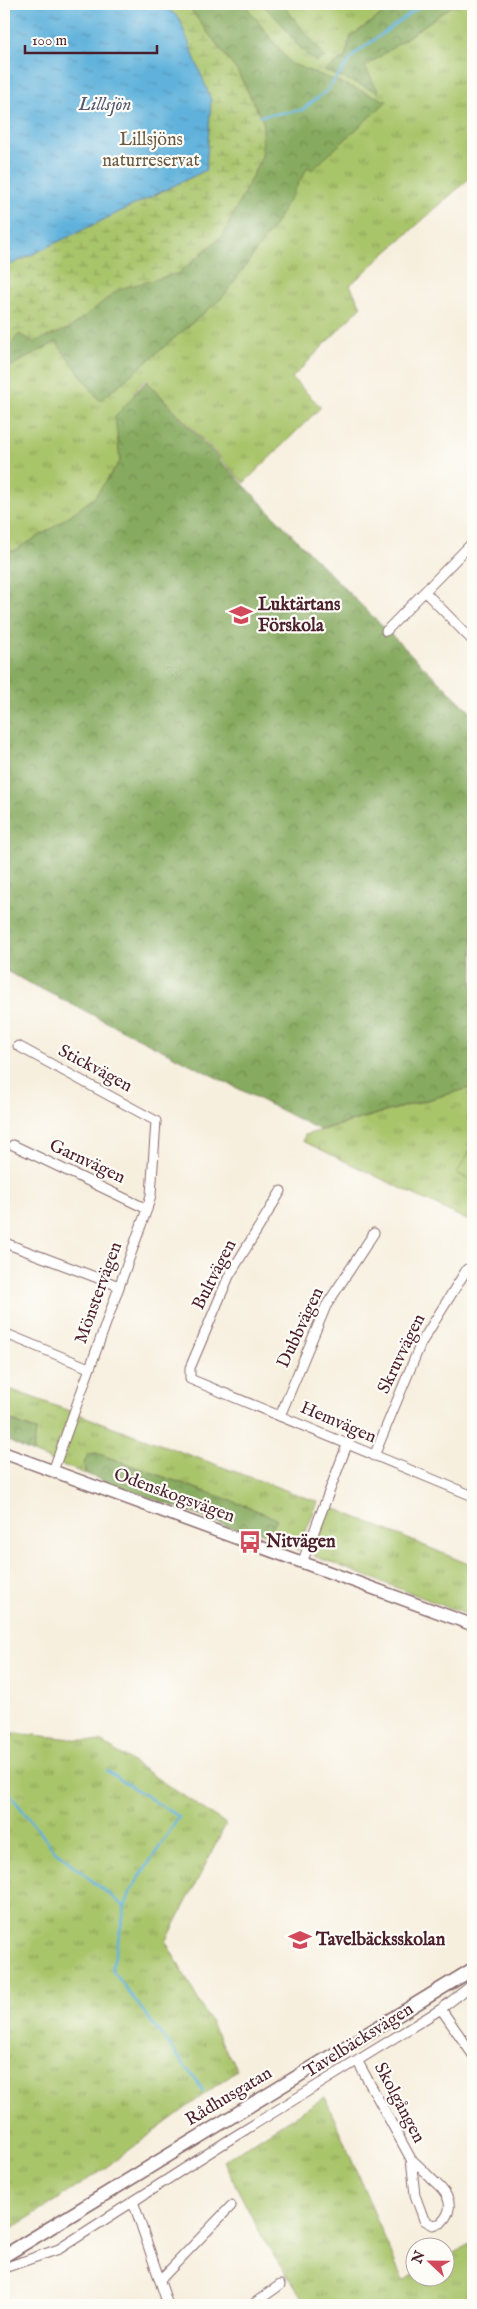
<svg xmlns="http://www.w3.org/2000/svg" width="477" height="2309" font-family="'IM FELL English',serif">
  <defs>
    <pattern id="grass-tufts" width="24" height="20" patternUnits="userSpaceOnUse" patternTransform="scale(1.25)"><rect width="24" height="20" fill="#a9c56b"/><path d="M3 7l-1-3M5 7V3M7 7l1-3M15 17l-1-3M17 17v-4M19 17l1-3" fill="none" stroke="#8c9f58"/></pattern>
    <pattern id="forest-crowns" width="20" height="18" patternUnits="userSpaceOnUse" patternTransform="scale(1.25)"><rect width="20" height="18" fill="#86aa5f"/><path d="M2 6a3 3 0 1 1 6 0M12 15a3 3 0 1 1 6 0" fill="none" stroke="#708a4f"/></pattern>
    <pattern id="wetland-marsh" width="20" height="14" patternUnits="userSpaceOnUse" patternTransform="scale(1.25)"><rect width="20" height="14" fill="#a9c56b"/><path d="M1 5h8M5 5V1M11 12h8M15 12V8" fill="none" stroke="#8c9f58"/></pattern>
    <pattern id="water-ripples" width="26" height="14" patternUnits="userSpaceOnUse" patternTransform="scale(1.25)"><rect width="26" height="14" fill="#61b2dc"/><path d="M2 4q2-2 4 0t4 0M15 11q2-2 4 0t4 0" fill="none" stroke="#5290b3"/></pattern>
  </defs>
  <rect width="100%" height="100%" fill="#fdfcf7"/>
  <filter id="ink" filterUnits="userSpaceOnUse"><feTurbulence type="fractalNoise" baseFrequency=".02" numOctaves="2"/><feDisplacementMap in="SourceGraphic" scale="10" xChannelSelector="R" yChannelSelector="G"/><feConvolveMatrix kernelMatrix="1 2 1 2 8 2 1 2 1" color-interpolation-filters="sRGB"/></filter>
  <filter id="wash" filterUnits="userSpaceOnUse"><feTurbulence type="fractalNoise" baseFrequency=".0096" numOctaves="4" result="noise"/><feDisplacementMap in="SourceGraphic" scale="20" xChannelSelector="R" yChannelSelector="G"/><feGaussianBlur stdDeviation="1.12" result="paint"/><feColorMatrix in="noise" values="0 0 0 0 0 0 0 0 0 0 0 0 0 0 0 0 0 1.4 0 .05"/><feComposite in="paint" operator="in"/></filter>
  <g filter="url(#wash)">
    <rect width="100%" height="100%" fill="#f7efde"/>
    <g fill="url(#grass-tufts)" stroke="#7a724b">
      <path d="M4,4h469v171l-123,110 11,22 -69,71 29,29 -77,76 -99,-104 -11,14 31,47 -161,188z"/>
      <path d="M473,1087v136l-170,-82 2,-6z"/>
      <path d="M4,1387l314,115 -20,48 -29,-15 7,-16 -30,-13 -150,-53 -8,1 -4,10 1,10 -52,-21 3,-23 -32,-13z"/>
      <path d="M329,1506l144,60v51l-159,-61 -1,-6z"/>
      <path d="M4,1732l98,10 124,82 -60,118 71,128 -132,98 -101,66z"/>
      <path d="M325,2097l78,184 11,-6 30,1 1,-18 28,-16v63h-166l-42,-63 -42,-81z"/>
    </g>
    <g fill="url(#forest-crowns)" stroke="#686445">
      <path d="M186,4h58l46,59 97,38 -75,69 -4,-3 -36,62 -49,68 -123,104 -44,-59 -52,28v-17l15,-20 51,-5 49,-39 60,-16 44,-38 39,-79 1,-35 -26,-50z"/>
      <path d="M262,4h20l43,53 -9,5c-17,-13 -22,-21 -34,-38 -6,-7 -14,-13 -20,-20z"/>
      <path d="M397,4h58l-90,63 14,25 -54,-21 20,-14 6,-21z"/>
      <path d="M146,381c106,114 214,226 327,333v373l-153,43 -316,-160v-420l10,1 38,-23 42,-30 26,-37 -5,-44z"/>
      <path d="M4,1418l32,13 -3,22 -29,-14z"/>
      <path d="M96,1453l150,53 31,13 -9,16 -18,-6 -12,1 -152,-56 -2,-10 4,-10z"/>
    </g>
    <path fill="url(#wetland-marsh)" stroke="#7a724b" d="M161,4h25l51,67 26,50 -1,35 -39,79 -44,38 -60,16 -49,39 -36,14 -15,-8 -15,19v-85l202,-98 -27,-152z"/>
    <path fill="#a9c56b" stroke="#7a724b" d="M473,1146v36l-16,-9z"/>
    <path fill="url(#water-ripples)" stroke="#566884" d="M4,4h157l18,14 32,82 -5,70 -202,98z"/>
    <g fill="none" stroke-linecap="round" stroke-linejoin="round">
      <g stroke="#61b2dc" stroke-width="2.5">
        <path d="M260,116l42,-6 24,-19 29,-37 68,-50"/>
        <path d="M107,1771l72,46 -48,73 -6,17 -13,63 92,121"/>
        <path d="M4,1787l51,64 70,56"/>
      </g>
    </g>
  </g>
  <g filter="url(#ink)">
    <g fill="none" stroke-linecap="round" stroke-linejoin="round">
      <defs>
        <g id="minor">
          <path d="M425,592l48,49"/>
          <path d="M386,631l87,-89"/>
          <path d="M18,1046l138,75 -5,74 -4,14 -94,262"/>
          <path d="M13,1145l134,64"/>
          <path d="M281,1191l-52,85 -39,92v11l283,117"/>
          <path d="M5,1243l114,43"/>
          <path d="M4,1333l85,35"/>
          <path d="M280,1416l46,-110 48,-73"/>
          <path d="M374,1456l47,-113 46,-74"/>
          <path d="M302,1563l45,-118"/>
          <path d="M441,2009l32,46"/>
          <path d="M358,2062l53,97 4,36 9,25 9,5 8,-2c14,-14 9,-27 -4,-39 -9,-8 -16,-17 -26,-25"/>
          <path d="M133,2201l35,104"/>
          <path d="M4,2268l55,-19 173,-111 209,-129 32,-25"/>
          <path d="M160,2280l71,-74"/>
          <path d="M252,2305l28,-20"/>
        </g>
        <path id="tertiary" d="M4,1453l469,172"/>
        <path id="secondary" d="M4,2256l469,-287"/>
      </defs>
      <use href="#minor" stroke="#87686a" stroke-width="11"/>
      <use href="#tertiary" stroke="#87686a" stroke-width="14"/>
      <use href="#secondary" stroke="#87686a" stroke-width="15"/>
      <use href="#minor" stroke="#fff" stroke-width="9"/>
      <use href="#tertiary" stroke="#fff" stroke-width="11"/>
      <use href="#secondary" stroke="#fff" stroke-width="12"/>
    </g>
  </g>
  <defs>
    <symbol id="school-bare" viewBox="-9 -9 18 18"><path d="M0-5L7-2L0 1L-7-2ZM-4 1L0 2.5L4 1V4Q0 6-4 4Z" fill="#d1495b" stroke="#fdfcf7" stroke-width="2.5" paint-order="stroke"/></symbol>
    <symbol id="bus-bare" viewBox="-9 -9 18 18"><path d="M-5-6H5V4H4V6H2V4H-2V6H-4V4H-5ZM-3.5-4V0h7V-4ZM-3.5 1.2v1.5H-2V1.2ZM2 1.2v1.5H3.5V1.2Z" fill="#d1495b" stroke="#fdfcf7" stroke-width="2.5" paint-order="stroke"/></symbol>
  </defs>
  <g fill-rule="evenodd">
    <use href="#school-bare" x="225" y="599" width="32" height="32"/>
    <use href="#bus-bare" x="234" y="1526" width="32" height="32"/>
    <use href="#school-bare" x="284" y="1924" width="32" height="32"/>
  </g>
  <g text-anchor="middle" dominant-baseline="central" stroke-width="4.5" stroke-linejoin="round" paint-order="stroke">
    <g font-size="18" fill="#6b5941" stroke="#fdfcf7">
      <text x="151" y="140">Lillsjöns<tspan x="151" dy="21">naturreservat</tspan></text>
    </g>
    <g font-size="18" font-weight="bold" fill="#4a1f2b" stroke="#fdfcf7" text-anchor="start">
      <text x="258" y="605">Luktärtans<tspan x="258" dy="21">Förskola</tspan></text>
      <text x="266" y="1542">Nitvägen</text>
      <text x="316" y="1940">Tavelbäcksskolan</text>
    </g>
    <g font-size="18" fill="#4a1f2b" stroke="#fdfcf7">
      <text transform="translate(95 1069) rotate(28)">Stickvägen</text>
      <text transform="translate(87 1162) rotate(25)">Garnvägen</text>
      <text transform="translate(215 1275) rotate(-63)">Bultvägen</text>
      <text transform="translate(99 1293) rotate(-70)">Mönstervägen</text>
      <text transform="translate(301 1328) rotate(-65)">Dubbvägen</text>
      <text transform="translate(402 1354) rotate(-64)">Skruvvägen</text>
      <text transform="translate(338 1423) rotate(23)">Hemvägen</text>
      <text transform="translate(174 1496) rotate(20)">Odenskogsvägen</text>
      <text transform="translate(359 2041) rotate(-32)">Tavelbäcksvägen</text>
      <text transform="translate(229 2097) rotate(-31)">Rådhusgatan</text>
      <text transform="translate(399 2103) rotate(62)">Skolgången</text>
    </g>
    <g font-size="19" font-style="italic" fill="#535a72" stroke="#fdfcf7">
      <text x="105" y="105">Lillsjön</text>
    </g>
  </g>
  <rect width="477" height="2309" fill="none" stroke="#fdfcf7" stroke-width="20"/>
  <g transform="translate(430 2262) rotate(292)"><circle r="24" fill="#fdfcf7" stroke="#b5a4a5"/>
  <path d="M0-4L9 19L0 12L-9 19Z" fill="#d1495b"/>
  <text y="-8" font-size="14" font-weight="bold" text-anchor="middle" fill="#4a1f2b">N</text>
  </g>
  <path d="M25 45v8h132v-8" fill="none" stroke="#4a1f2b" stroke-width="2.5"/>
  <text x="32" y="45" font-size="15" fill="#4a1f2b" stroke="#fdfcf7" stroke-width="4" paint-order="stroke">100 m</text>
</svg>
